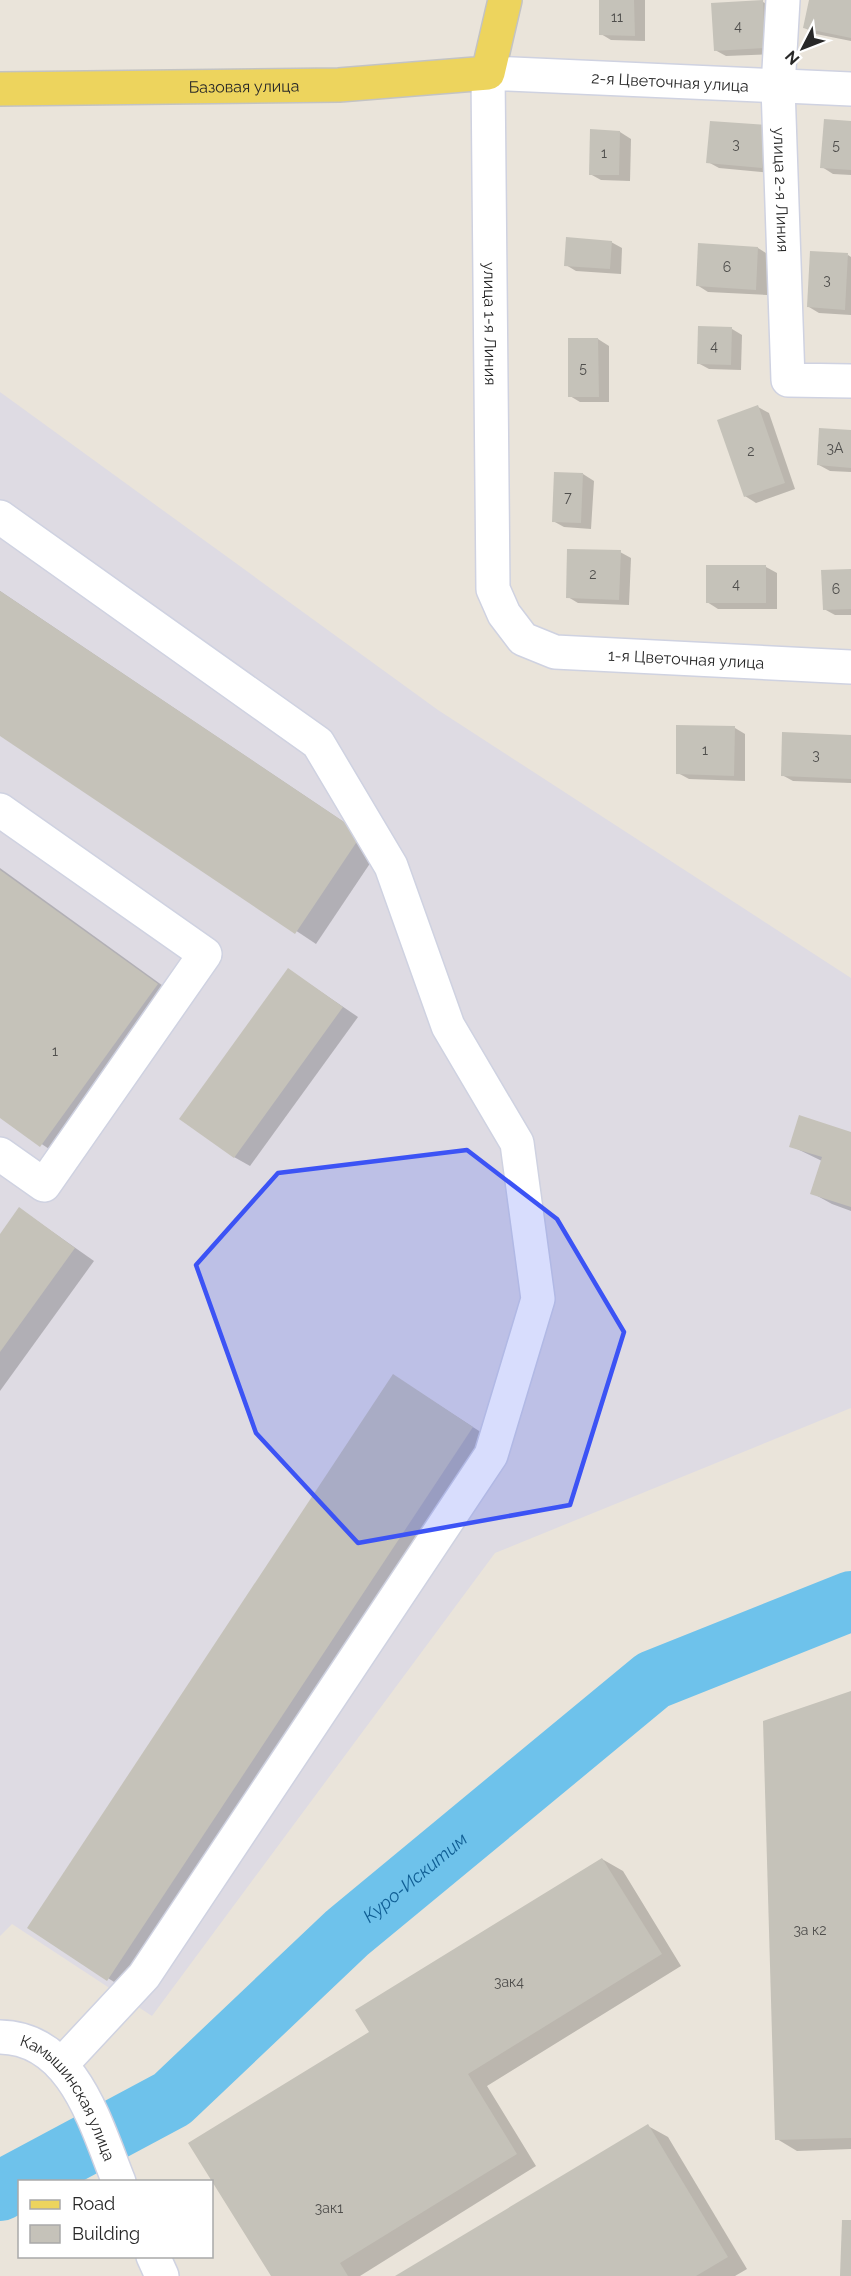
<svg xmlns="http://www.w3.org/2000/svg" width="851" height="2276" font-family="Raleway,sans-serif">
  <rect width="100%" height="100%" fill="#eae4da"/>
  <path fill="#dedbe3" d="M0,392l438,318 413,268v430l-356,145 -343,463 -140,-92 -12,12z"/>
  <g fill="#0003">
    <path d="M600,0h45v41l-34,-1 -10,-6z"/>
    <path d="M810,0h41v41l-35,-7 -11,-6z"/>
    <path d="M763,2l10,6 3,46 -50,2 -11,-6z"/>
    <path d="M851,123v52l-18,-1 -11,-7z"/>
    <path d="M766,127l7,46 -54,-5 -11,-6z"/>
    <path d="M620,132l11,7 -1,42 -29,-1 -11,-6z"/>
    <path d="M611,242l11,6 -1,26 -45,-3 -10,-6z"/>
    <path d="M699,245l59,3 11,7 -2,40 -59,-3 -11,-7z"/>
    <path d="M848,255l3,2v58l-32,-2 -10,-6z"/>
    <path d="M732,329l10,6 -1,35 -32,-1 -11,-6z"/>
    <path d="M598,339l11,7v56h-29l-10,-6z"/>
    <path d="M758,407l11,6 26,76 -39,14 -11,-7z"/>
    <path d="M851,431v41l-21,-1 -11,-6z"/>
    <path d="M583,474l11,7 -3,48 -27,-2 -11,-6z"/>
    <path d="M620,552l11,6 -2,47 -51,-2 -10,-6z"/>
    <path d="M766,567l11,6v36h-59l-11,-7z"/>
    <path d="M851,570v45h-16l-11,-6z"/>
    <path d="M0,591l381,256 -65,97 -316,-210z"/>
    <path d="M735,728l10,6v47l-56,-2 -11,-6z"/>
    <path d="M851,736v47l-58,-2 -11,-6z"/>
    <path d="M0,868l177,128 -116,161 -61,-41z"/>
    <path d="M289,970l69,47 -108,149 -16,-9z"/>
    <path d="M851,1133v78l-19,-7 -20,-11 10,-32 -31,-15z"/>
    <path d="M20,1209l74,52 -94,130v-155z"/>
    <path d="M394,1376l99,64 -365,551 -99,-64z"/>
    <path d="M851,1692v457l-54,2 -20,-12z"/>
    <path d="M602,1859l21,12 58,95 -194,120 49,80 -176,110h-87l98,-243z"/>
    <path d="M648,2126l20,11 79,132 -12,7h-337z"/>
  </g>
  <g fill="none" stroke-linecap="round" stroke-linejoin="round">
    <path stroke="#6ec2eb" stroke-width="60" id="s1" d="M0,2191l172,-92 175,-166 306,-253 198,-79"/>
  </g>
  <g fill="#c5c2b9">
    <path d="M599,0h35l1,36 -36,-1z"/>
    <path d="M763,0l2,48 -51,3 -3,-48z"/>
    <path d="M809,0h42v38l-48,-10z"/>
    <path d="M824,119l27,2v49l-31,-2z"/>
    <path d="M710,121l56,4 -4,43 -56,-5z"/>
    <path d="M590,129l30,2 -1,44h-30z"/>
    <path d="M566,237l46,4 -2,28 -46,-3z"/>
    <path d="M698,243l60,4 -2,43 -60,-4z"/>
    <path d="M810,251l38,2 -3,57 -38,-3z"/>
    <path d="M698,326l34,1 -1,38 -34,-1z"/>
    <path d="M568,338h30l1,59h-31z"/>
    <path d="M758,405l27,78 -41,14 -27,-77z"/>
    <path d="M819,428l32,2v38l-34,-3z"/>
    <path d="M554,472l29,1 -2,50 -29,-1z"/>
    <path d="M567,549l54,1 -2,50 -53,-2z"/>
    <rect x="706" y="565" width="60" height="38"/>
    <path d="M851,569v40l-28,1 -2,-40z"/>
    <path d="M0,591l362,243 -67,100 -295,-198z"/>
    <path d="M676,725l59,1 -1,50 -58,-2z"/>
    <path d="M782,732l69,3v44l-70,-3z"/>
    <path d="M0,870l158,114 -118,163 -40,-29z"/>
    <path d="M288,968l55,39 -109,151 -55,-39z"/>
    <path d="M799,1115l52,17v75l-41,-13 12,-37 -33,-10z"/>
    <path d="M19,1207l56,41 -75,104v-118z"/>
    <path d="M393,1374l80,53 -366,554 -80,-53z"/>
    <path d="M851,1691v447l-76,2 -12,-419z"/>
    <path d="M602,1858l60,96 -194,120 49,80 -177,109 8,13h-77l-83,-133 181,-111 -14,-22z"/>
    <path d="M648,2124l80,133 -32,19h-301z"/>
    <path d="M842,2220h9v56h-11z"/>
  </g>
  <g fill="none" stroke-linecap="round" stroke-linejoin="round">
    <defs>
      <g id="minor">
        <path id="s2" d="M783,0l-5,87 10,293 63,1"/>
        <path id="s3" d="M851,89l-363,-16 5,516 11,25 19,25 32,13 296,15"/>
        <path d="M0,517l318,226 73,123 57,160 69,117 21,156 -47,156 -347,521 -83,89"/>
        <path d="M0,810l205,144 -161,231 -44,-31"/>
        <path id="s4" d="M0,2037c74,1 96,89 119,145"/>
        <path d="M153,2256l9,20"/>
      </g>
      <g id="major">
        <path id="s5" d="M0,89l339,-4 149,-12 17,-73"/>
      </g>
    </defs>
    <use href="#minor" stroke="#cfd2e1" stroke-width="36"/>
    <use href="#major" stroke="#c3c3c3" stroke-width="36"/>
    <use href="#minor" stroke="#fff" stroke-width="33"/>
    <use href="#major" stroke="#edd45d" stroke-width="33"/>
  </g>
  <path fill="#3c53f5" fill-opacity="0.2" stroke="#3c53f5" stroke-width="4.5" stroke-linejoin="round" d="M467,1150l90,69 67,113 -54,173 -212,38 -102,-110 -60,-168 82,-92z"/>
  <g text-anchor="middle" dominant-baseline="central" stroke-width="4.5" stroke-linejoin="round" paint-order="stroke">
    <g font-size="14" fill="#4f4e4c">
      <text x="617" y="17">11</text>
      <text x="738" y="26">4</text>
      <text x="736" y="144">3</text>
      <text x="836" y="145">5</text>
      <text x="604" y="153">1</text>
      <text x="727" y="267">6</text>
      <text x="827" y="280">3</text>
      <text x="714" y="346">4</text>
      <text x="583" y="368">5</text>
      <text x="835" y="448">3А</text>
      <text x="751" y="451">2</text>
      <text x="568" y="497">7</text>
      <text x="593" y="574">2</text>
      <text x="736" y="584">4</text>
      <text x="836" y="589">6</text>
      <text x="705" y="750">1</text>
      <text x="816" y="755">3</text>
      <text x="55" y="1051">1</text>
      <text x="810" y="1930">3а к2</text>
      <text x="509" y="1982">3ак4</text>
      <text x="329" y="2208">3ак1</text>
    </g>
    <g font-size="16" fill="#282828" stroke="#fff">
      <text transform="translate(670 82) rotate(3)">2-я Цветочная улица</text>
      <text stroke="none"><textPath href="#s5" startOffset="244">Базовая улица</textPath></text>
      <text stroke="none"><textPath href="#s2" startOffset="190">улица 2-я Линия</textPath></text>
      <text stroke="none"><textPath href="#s3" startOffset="614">улица 1-я Линия</textPath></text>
      <text stroke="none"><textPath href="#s3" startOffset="1104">1-я Цветочная улица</textPath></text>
      <text stroke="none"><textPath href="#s4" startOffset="99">Камышинская улица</textPath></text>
    </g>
    <g font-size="18" font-style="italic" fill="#105e94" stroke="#fff">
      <text stroke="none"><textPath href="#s1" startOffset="524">Куро-Искитим</textPath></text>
    </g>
  </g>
  <rect x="18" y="2180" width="195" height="78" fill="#ffffff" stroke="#a9a9a9" stroke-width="1.5"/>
  <rect x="30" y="2200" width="30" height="9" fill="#edd45d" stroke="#a9a9a9" stroke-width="1.5"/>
  <text x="72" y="2210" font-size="18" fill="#282828">Road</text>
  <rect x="30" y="2225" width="30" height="18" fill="#c5c2b9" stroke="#a9a9a9" stroke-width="1.5"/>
  <text x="72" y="2240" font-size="18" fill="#282828">Building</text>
  <g transform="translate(803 48) rotate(228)" stroke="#ffffff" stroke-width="4.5" paint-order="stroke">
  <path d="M0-4.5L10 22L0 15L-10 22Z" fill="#282828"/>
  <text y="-9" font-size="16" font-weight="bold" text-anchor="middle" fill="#282828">N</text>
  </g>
</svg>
